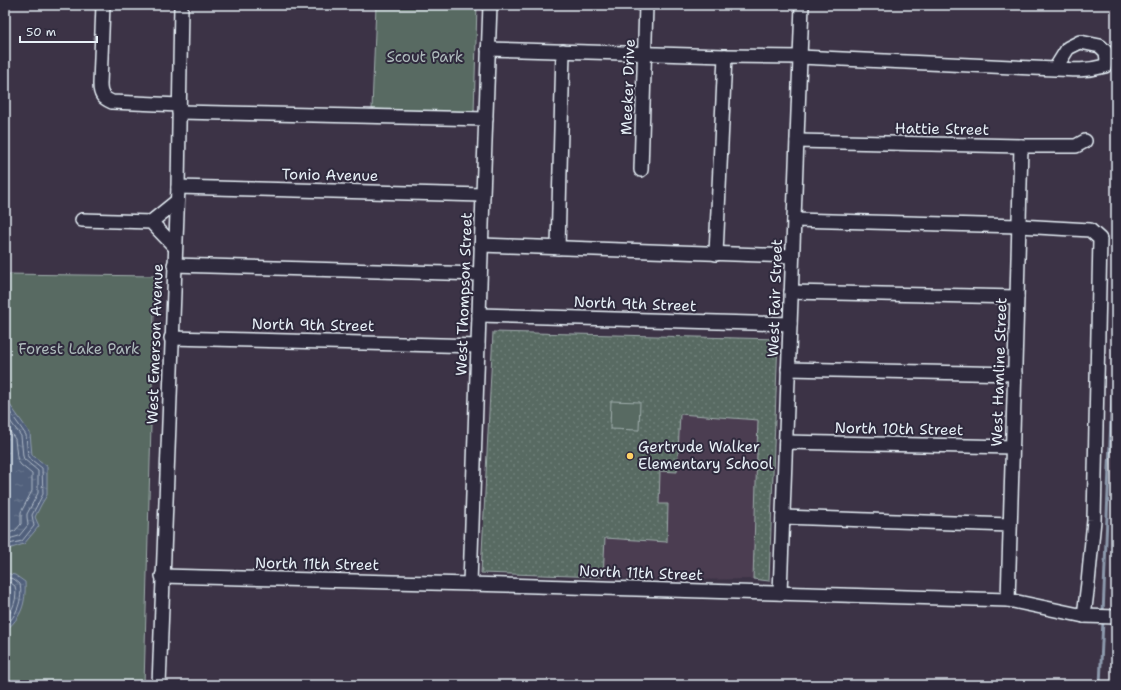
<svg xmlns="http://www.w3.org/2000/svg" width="1121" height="690" font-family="'Shantell Sans',sans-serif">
  <defs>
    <pattern id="grass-dots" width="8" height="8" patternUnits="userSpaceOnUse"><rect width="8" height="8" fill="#586a62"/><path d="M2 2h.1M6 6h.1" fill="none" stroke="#708079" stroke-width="1.8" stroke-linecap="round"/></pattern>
    <pattern id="water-ripples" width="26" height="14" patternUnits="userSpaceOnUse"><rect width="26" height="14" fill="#51607b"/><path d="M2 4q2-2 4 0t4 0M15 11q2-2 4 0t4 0" fill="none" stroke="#6a778e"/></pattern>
  </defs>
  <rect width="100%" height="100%" fill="#3c3346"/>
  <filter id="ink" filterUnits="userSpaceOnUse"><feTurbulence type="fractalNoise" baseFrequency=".025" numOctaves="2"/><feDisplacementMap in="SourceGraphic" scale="8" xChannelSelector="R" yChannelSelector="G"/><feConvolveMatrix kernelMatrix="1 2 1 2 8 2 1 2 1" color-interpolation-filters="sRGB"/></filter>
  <g filter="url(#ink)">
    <path fill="#4c3e51" d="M493,332l285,7 -9,242 -16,-2 -82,1 -190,-7z"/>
    <path fill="url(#grass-dots)" stroke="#a0aead" d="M493,332l285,7 -9,242 -16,-2 5,-159 -78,-6 -3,58 -17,-1 -1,33h9l-1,38 -62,-4 -2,39 -122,-4z"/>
    <g fill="#586a62" stroke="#a0aead">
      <path d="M376,5h101l-3,108 -102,-4z"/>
      <path d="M5,274l150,2 -11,409h-139z"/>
      <path d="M611,401l29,1 -1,28 -29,-1z"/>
    </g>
    <g fill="url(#water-ripples)" stroke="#8d9aad">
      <path d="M5,398l25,35 2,22 15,11v29l-6,10 -6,12 4,9 -15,18 -19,6z"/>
      <path d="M5,573l10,2 10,7c1,21 -3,35 -20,49z"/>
    </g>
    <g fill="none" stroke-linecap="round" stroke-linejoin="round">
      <g stroke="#acb7c6" stroke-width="1">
        <path d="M5,405l21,30 2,22 14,11 1,26 -11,21 2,11 -12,15 -17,4"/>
        <path d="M5,414l16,22 2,20 1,3 14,12v22l-11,21v3l1,8 -9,11 -14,4"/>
        <path d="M5,425l10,14 2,18 1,4 3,4 11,9v17l-11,21v12l-6,7 -10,3"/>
        <path d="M5,577l9,2 6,5c3,15 -3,32 -15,42"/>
        <path d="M5,582l6,1 4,3c3,12 -2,24 -10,34"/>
      </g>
      <g stroke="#8d9aad" stroke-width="3">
        <path d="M1103,614l13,-316"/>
        <path d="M1100,685l3,-65"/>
      </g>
      <defs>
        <g id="minor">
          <path d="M103,5l-3,79c0,11 3,14 12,18l67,3"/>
          <path d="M488,49l237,7 75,1 255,12c18,1 32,2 50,-3l2,-6 -1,-8 -6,-6 -20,-4 -12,6 -13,21"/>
          <path d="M179,112l307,7"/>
          <path d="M797,141l224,5h55l9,-5"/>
          <path d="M641,170l5,-165"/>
          <path d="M178,187l305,8"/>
          <path d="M82,220l69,2 24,25"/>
          <path d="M794,220l225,6 71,4 10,9 -6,281 -6,63 -4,33"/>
          <path d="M151,222l26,-21"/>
          <path d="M481,245l311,11"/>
          <path d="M558,248l5,-197"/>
          <path d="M716,254l9,-198"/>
          <path d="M174,265l306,9"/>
          <path d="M791,292l226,5"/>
          <path d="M479,315l311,9"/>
          <path d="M171,338l307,8"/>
          <path d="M788,369l227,5"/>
          <path d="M786,442l226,5"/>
          <path d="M783,517l227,8"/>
          <path d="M162,576l308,8 538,16 76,16 32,1"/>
          <path d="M470,584l13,-389 7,-190"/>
          <path d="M780,593l22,-588"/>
          <path d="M1008,600l9,-303 4,-151"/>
          <path d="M159,685l19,-498 3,-182"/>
        </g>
      </defs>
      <use href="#minor" stroke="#e8f1f8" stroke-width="16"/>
      <use href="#minor" stroke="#2f2a3d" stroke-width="13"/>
    </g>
  </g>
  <circle fill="#ffd166" stroke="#2f2a3d" stroke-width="1.5" cx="630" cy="456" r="4"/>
  <g text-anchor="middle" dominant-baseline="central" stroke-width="4" stroke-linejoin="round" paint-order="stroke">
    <g font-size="15" fill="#aebbbc" stroke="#2f2a3d">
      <text x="425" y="57">Scout Park</text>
      <text x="79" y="349">Forest Lake Park</text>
    </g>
    <g font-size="15" fill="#e8f1f8" stroke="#2f2a3d">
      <text transform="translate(628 87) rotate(-88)">Meeker Drive</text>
      <text transform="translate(942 129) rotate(1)">Hattie Street</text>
      <text transform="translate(330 175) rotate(1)">Tonio Avenue</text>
      <text transform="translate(464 294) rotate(-88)">West Thompson Street</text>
      <text transform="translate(775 298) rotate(-88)">West Fair Street</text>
      <text transform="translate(635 304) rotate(2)">North 9th Street</text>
      <text transform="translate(313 325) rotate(1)">North 9th Street</text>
      <text transform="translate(155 344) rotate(-88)">West Emerson Avenue</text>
      <text transform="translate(999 372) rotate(-88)">West Hamline Street</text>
      <text transform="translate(899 429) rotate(1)">North 10th Street</text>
      <text transform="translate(317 564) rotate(1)">North 11th Street</text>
      <text transform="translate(641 573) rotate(2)">North 11th Street</text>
    </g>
    <g font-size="15" fill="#e8f1f8" stroke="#2f2a3d" text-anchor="start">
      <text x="638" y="447">Gertrude Walker<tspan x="638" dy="17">Elementary School</tspan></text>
    </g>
  </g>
  <rect width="1121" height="690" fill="none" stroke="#2f2a3d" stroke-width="20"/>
  <rect x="10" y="10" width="1101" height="670" fill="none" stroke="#e8f1f8" stroke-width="1.5" filter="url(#ink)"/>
  <path d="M20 36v6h77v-6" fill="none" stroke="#e8f1f8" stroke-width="2"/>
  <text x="26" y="36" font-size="12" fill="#e8f1f8" stroke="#2f2a3d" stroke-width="3" paint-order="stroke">50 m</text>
</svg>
